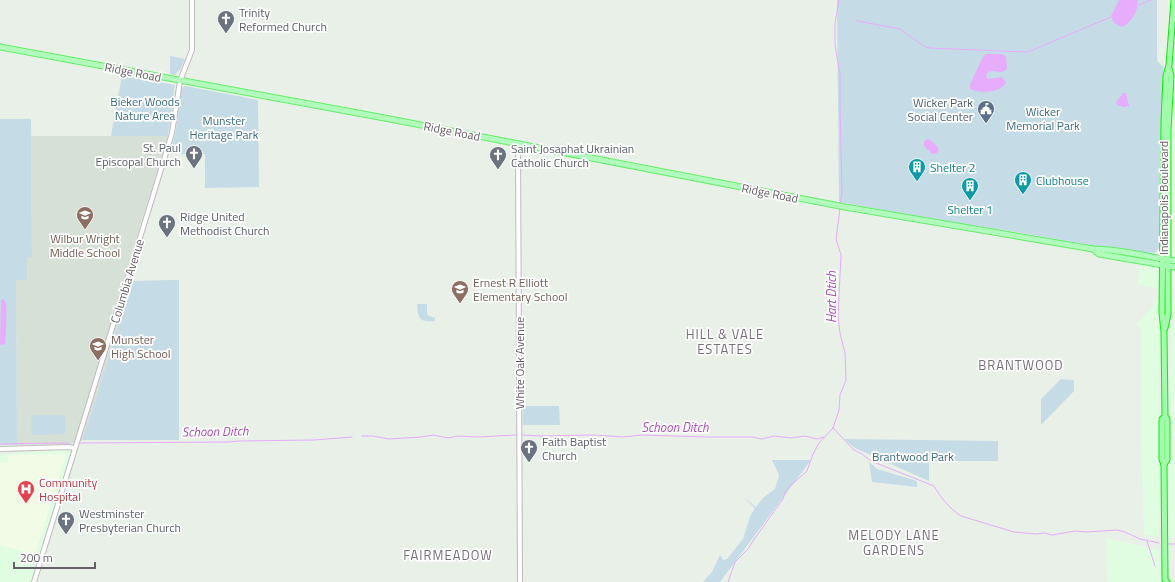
<svg xmlns="http://www.w3.org/2000/svg" width="1175" height="582" font-family="'Titillium Web',sans-serif">
  <rect width="100%" height="100%" fill="#e8f0e8"/>
  <g fill="#e0fde2">
    <path d="M1175,43v214l-3,-3 -2,-5 -1,-85 3,-85z"/>
    <path d="M1140,262l22,4v24l-24,-6z"/>
    <path d="M1173,297l2,1v138h-4l-2,-2 1,-69z"/>
    <path d="M1159,299v237l-15,-1 -3,-96v-110l-5,-4z"/>
    <path d="M1168,440h7v98h-10v-74z"/>
    <path d="M74,448l-41,134h-33v-127z"/>
    <path d="M1106,538l53,12v28l16,1v3h-68z"/>
  </g>
  <path fill="#d6e0d6" d="M31,136h137l-44,142 9,3 46,-1v160h-96l-12,4 -54,1 -1,-165h11v-23h5z"/>
  <path fill="#f2fbe6" d="M66,454l-31,101 -35,-10v-82h8v-8z"/>
  <g fill="#c5dce6">
    <path d="M837,0h320v61l7,6c-3,30 -2,61 -2,91 -1,30 -3,59 -3,89 -2,5 -4,7 -9,7l-49,-7 -91,-16 -61,-9 -110,-20z"/>
    <path d="M170,56l15,3 -4,9 -6,7 -5,-1z"/>
    <path d="M122,75l53,10 -7,51h-57z"/>
    <path d="M185,86l73,14 1,87 -54,1v-34h-35l6,-24 5,-41z"/>
    <path d="M0,119h31l1,138h-5v23h-11l1,165h-17z"/>
    <path d="M179,280v160h-96l50,-159z"/>
    <path d="M417,304h10v11l8,3v3c-15,1 -17,-1 -18,-17z"/>
    <path d="M1061,379l13,1v11l-33,34v-26z"/>
    <path d="M523,406h36l1,19h-37z"/>
    <path d="M31,415h34v19l-33,1z"/>
    <path d="M844,439l154,2v20h-69v20l-74,-33z"/>
    <path d="M772,460h39l-91,122h-17l9,-10 8,-17 3,5 4,-1 16,-20 7,-22 5,-9 -12,-11 13,10 7,-9 12,-9 4,-14z"/>
    <path d="M869,462l8,7 40,12v6l-45,-5z"/>
  </g>
  <g fill="#e7acfc">
    <path d="M1119,0h19c0,11 -6,22 -16,27l-8,-4 -3,-7z"/>
    <path d="M986,54h16l4,2 1,12 -2,3c-6,3 -13,-2 -18,2l-1,3 2,3 14,-2 4,5c-6,12 -25,11 -36,7v-5l13,-27z"/>
    <path d="M1123,93h3l3,13 -5,1 -7,-2 -1,-3z"/>
    <path d="M927,139c4,1 11,7 12,11l-2,3 -5,1 -8,-8v-4z"/>
    <path d="M3,299c1,1 3,3 3,5 1,3 0,37 -1,40l-5,1 1,-45z"/>
  </g>
  <g fill="none" stroke-linecap="round" stroke-linejoin="round">
    <g stroke="#e7acfc" stroke-width="1">
      <path d="M839,0l-4,23v22l5,29v30l2,89 -2,12"/>
      <path d="M1138,5l13,-5"/>
      <path d="M857,21l43,8 25,18 5,1 95,4 5,-1 81,-34"/>
      <path d="M833,428l21,22 8,4 9,7 63,25c7,12 15,22 27,30l53,16 22,2 8,-1 8,2 23,-4 11,1 31,-2 8,2 15,7 19,4"/>
      <path d="M523,435l17,1 53,-1 31,2 17,-2 65,2h46l10,2 12,-3 17,2 14,-2 12,3 7,-2"/>
      <path d="M362,436h11l16,3 32,-2 12,-2 15,3 10,-2 19,1 39,-2"/>
      <path d="M80,443l148,-1 12,-1 74,-1 38,-3"/>
      <path d="M0,444l68,-1"/>
      <path d="M1147,541l8,25"/>
      <path d="M1169,544h6"/>
      <path d="M728,582l7,-20 13,-13 7,-11 28,-39 2,-6 4,-6 18,-16 6,-17 6,-11 14,-15 6,-18 1,-15 6,-15 -1,-27 -5,-20 -2,-16 3,-62 -5,-16 4,-31"/>
    </g>
    <defs>
      <g id="tertiary">
        <path d="M518,144l2,438"/>
        <path d="M0,449l68,-2 6,1"/>
        <path d="M34,582l121,-393 17,-56 8,-52 12,-31v-50"/>
      </g>
      <g id="primary">
        <path d="M0,47l390,72 455,88 248,42c27,0 55,8 82,12"/>
        <path d="M1093,249l6,5 76,13"/>
      </g>
      <g id="trunk">
        <path d="M1165,328l3,-14v-183l3,-55 -2,-8"/>
        <path d="M1164,464l3,-4v-41l-2,-2"/>
        <path d="M1167,582l-2,-2 -1,-116 -2,-4v-41l3,-2 -1,-85 -2,-19 2,-192 2,-45 3,-11 5,-65"/>
      </g>
    </defs>
    <use href="#tertiary" stroke="#c0bac0" stroke-width="6"/>
    <use href="#primary" stroke="#64ed68" stroke-width="7"/>
    <use href="#trunk" stroke="#0aef09" stroke-width="7"/>
    <use href="#tertiary" stroke="#fff" stroke-width="4"/>
    <use href="#primary" stroke="#b1fcbc" stroke-width="5"/>
    <use href="#trunk" stroke="#a4faac" stroke-width="5"/>
  </g>
  <defs>
    <symbol id="church-pin" viewBox="-11 -11 22 30"><path d="M0 17L-7.5 6A9.5 9.5 0 1 1 7.5 6Z" fill="#6b7280" stroke="#fff"/><path d="M-1.2-6h2.4v3.5h3.3v2.4h-3.3V6h-2.4V-.1h-3.3v-2.4h3.3Z" fill="#fff"/></symbol>
    <symbol id="civic-pin" viewBox="-11 -11 22 30"><path d="M0 17L-7.5 6A9.5 9.5 0 1 1 7.5 6Z" fill="#5c6f8a" stroke="#fff"/><path d="M-.6-6.5H3V-4.5H.6V-3L4-1V1h2V6H-6V1h2V-1L-.6-3ZM-1.2 2.5V6h2.4V2.5Z" fill="#fff"/></symbol>
    <symbol id="building-pin" viewBox="-11 -11 22 30"><path d="M0 17L-7.5 6A9.5 9.5 0 1 1 7.5 6Z" fill="#0f9aa8" stroke="#fff"/><path d="M-4-6H4V6H1V3H-1V6H-4ZM-2.5-4.3h1.7v1.8h-1.7ZM.8-4.3h1.7v1.8H.8ZM-2.5-1h1.7V.8h-1.7ZM.8-1h1.7V.8H.8Z" fill="#fff"/></symbol>
    <symbol id="school-pin" viewBox="-11 -11 22 30"><path d="M0 17L-7.5 6A9.5 9.5 0 1 1 7.5 6Z" fill="#8d6e63" stroke="#fff"/><path d="M0-5L7-2L0 1L-7-2ZM-4 1L0 2.5L4 1V4Q0 6-4 4Z" fill="#fff"/></symbol>
    <symbol id="hospital-pin" viewBox="-11 -11 22 30"><path d="M0 17L-7.5 6A9.5 9.5 0 1 1 7.5 6Z" fill="#e0444e" stroke="#fff"/><path d="M-5-5h3v3.5h4V-5h3V5h-3V1.5h-4V5h-3Z" fill="#fff"/></symbol>
  </defs>
  <g fill-rule="evenodd">
    <use href="#church-pin" x="216" y="9" width="20" height="27"/>
    <use href="#civic-pin" x="976" y="99" width="20" height="27"/>
    <use href="#church-pin" x="184" y="144" width="20" height="27"/>
    <use href="#church-pin" x="488" y="145" width="20" height="27"/>
    <use href="#building-pin" x="907" y="157" width="20" height="27"/>
    <use href="#building-pin" x="1013" y="170" width="20" height="27"/>
    <use href="#building-pin" x="960" y="176" width="20" height="27"/>
    <use href="#school-pin" x="75" y="205" width="20" height="27"/>
    <use href="#church-pin" x="157" y="213" width="20" height="27"/>
    <use href="#school-pin" x="450" y="279" width="20" height="27"/>
    <use href="#school-pin" x="88" y="336" width="20" height="27"/>
    <use href="#church-pin" x="519" y="438" width="20" height="27"/>
    <use href="#hospital-pin" x="16" y="479" width="20" height="27"/>
    <use href="#church-pin" x="56" y="510" width="20" height="27"/>
  </g>
  <g text-anchor="middle" dominant-baseline="central" stroke-width="3.5" stroke-linejoin="round" paint-order="stroke">
    <g font-size="12" fill="#5b616d" stroke="#fff" text-anchor="start">
      <text x="239" y="12">Trinity<tspan x="239" dy="14">Reformed Church</tspan></text>
      <text x="181" y="147" text-anchor="end">St. Paul<tspan x="181" dy="14">Episcopal Church</tspan></text>
      <text x="511" y="148">Saint Josaphat Ukrainian<tspan x="511" dy="14">Catholic Church</tspan></text>
      <text x="180" y="216">Ridge United<tspan x="180" dy="14">Methodist Church</tspan></text>
      <text x="542" y="441">Faith Baptist<tspan x="542" dy="14">Church</tspan></text>
      <text x="79" y="513">Westminster<tspan x="79" dy="14">Presbyterian Church</tspan></text>
    </g>
    <g font-size="12" fill="#665f67" stroke="#fff">
      <text transform="translate(133 72) rotate(11)">Ridge Road</text>
      <text transform="translate(452 131) rotate(11)">Ridge Road</text>
      <text transform="translate(770 193) rotate(11)">Ridge Road</text>
      <text transform="translate(1163 198) rotate(-90)">Indianapolis Boulevard</text>
      <text transform="translate(127 281) rotate(-73)">Columbia Avenue</text>
      <text transform="translate(519 363) rotate(-90)">White Oak Avenue</text>
    </g>
    <g font-size="12" fill="#3b6e8a" stroke="#fff">
      <text x="145" y="101">Bieker Woods<tspan x="145" dy="14">Nature Area</tspan></text>
      <text x="1043" y="111">Wicker<tspan x="1043" dy="14">Memorial Park</tspan></text>
      <text x="224" y="120">Munster<tspan x="224" dy="14">Heritage Park</tspan></text>
      <text x="913" y="456">Brantwood Park</text>
    </g>
    <g font-size="12" fill="#4e5e75" stroke="#fff" text-anchor="end">
      <text x="973" y="102">Wicker Park<tspan x="973" dy="14">Social Center</tspan></text>
    </g>
    <g font-size="12" fill="#0d838f" stroke="#fff" text-anchor="start">
      <text x="930" y="167">Shelter 2</text>
      <text x="1036" y="180">Clubhouse</text>
      <text x="970" y="209" text-anchor="middle">Shelter 1</text>
    </g>
    <g font-size="12" fill="#785e54" stroke="#fff" text-anchor="start">
      <text x="85" y="238" text-anchor="middle">Wilbur Wright<tspan x="85" dy="14">Middle School</tspan></text>
      <text x="473" y="282">Ernest R Elliott<tspan x="473" dy="14">Elementary School</tspan></text>
      <text x="111" y="339">Munster<tspan x="111" dy="14">High School</tspan></text>
    </g>
    <g font-size="12" fill="#be3a42" stroke="#fff" text-anchor="start">
      <text x="39" y="482">Community<tspan x="39" dy="14">Hospital</tspan></text>
    </g>
    <g font-size="13" font-style="italic" fill="#ac4dc0" stroke="#fff">
      <text transform="translate(831 297) rotate(-90)">Hart Dtich</text>
      <text x="675" y="427">Schoon Ditch</text>
      <text transform="translate(215 431) rotate(-1)">Schoon Ditch</text>
    </g>
    <g font-size="13" letter-spacing="1" fill="#777079" stroke="#fff">
      <text x="725" y="334">HILL &amp; VALE<tspan x="725" dy="15">ESTATES</tspan></text>
      <text x="1021" y="365">BRANTWOOD</text>
      <text x="894" y="535">MELODY LANE<tspan x="894" dy="15">GARDENS</tspan></text>
      <text x="448" y="555">FAIRMEADOW</text>
    </g>
  </g>
  <path d="M14 562v6h81v-6" fill="none" stroke="#665f67" stroke-width="2"/>
  <text x="20" y="562" font-size="12" fill="#665f67" stroke="#ffffff" stroke-width="3" paint-order="stroke">200 m</text>
</svg>
